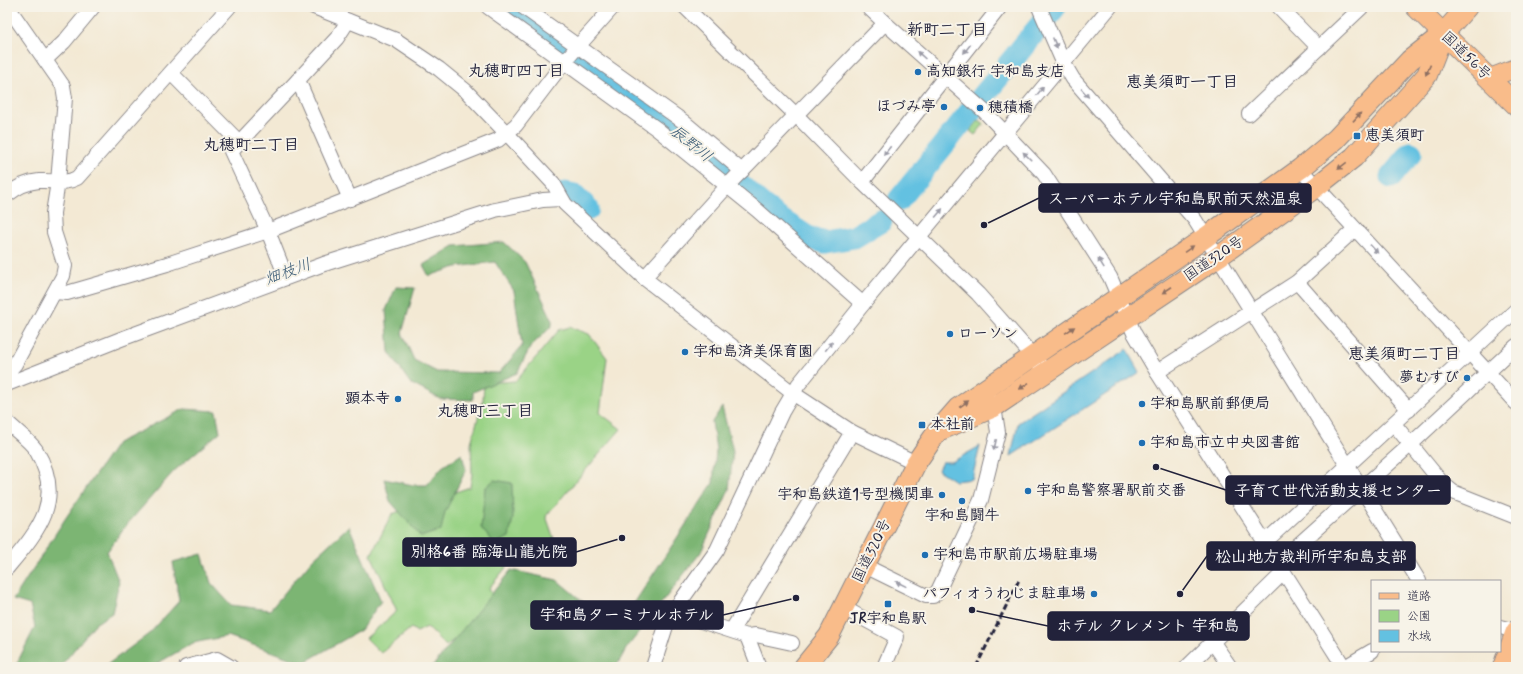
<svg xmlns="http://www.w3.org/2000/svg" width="1523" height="674" font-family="Mynerve,'Klee One',sans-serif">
  <rect width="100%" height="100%" fill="#f7f3e8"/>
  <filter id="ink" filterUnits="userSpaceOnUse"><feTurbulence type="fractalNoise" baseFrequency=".025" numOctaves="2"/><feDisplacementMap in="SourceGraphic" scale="8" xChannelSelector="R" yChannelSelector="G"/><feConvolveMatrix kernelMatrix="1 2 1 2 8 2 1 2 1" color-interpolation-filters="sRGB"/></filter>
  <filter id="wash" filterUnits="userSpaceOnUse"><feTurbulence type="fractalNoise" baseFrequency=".012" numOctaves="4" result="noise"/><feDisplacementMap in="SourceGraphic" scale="16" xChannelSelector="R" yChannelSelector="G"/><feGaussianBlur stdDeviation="0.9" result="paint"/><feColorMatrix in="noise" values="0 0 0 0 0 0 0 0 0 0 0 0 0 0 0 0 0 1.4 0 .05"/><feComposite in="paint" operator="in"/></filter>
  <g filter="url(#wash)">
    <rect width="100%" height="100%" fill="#f3e9d4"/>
    <g fill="#9ad386" stroke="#5e7a60">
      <path d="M979,120l5,4 -9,11 -5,-4z"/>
      <path d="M570,327l19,7 18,24 -7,55 21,16 -75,87 8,23 -40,19 -25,30 8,17 -51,41 -19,-19 -10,5 -6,-4 -30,25 -15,-15 31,-27 -26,-56 21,-41 78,-27 2,-13 -1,-31 12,-43 1,-17 32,-2 43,-51z"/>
    </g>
    <g fill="#7bb573" stroke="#4e6c57">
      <path d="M504,242l21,20 27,57v7l-21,20 -14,27 -44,19v8l-33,-1 -30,-16 -21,-31 -3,-42 10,-23 19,1 -13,45 12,27 23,12 62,1 23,-27 -8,-55 -19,-29 -39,5 -27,9 -6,-11 31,-19z"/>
      <path d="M722,407l11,44 -4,39 -28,62 -75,97 -10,18h-184l79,-97 46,10 49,41 27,-16 80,-122 3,-33 -4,-28z"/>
      <path d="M184,409l32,2 4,21 -46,39 -50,57 -17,24 12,30 -7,31 -17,11 -35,43h-45l20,-40 -5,-22 -17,-5 52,-81 52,-76z"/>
      <path d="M462,454l4,16 -21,42 -4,18 -20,7 -31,-36 -6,-22 29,6h14l15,-18z"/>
      <path d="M494,480l18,3 1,35 -4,19 -14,7 -14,-16 4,-40z"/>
      <path d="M349,526l32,75 -20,29 -58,33 -75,-27 -35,7 -42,24h-47l46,-34 29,-32 -6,-39 29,-8 9,29 20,22 39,5 42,-50z"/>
    </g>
    <g fill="#63c1e1" stroke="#42728e">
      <path d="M1127,349l13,23 -129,84 7,-33z"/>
      <path d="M980,446l-8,33 -17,2 -17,-11 4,-8h10z"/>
    </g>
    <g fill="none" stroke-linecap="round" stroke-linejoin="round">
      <g stroke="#63c1e1" stroke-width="23">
        <path d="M508,7l179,132 88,77 34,22 16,4 29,-5 27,-16"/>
        <path d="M1391,177l20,-24"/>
        <path d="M565,193l9,2 14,14"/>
        <path d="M899,200l156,-193"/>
      </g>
    </g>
  </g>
  <g filter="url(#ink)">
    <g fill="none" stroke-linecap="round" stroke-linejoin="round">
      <defs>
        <g id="minor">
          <path d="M314,7l82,33 43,29 27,22 47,49 40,43 12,21 79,74 150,116 58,38 64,31"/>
          <path d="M488,7l169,122 100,81 106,94"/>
          <path d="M523,7l161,115 58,49"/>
          <path d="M685,7l112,109 65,66 116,112 61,69"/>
          <path d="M1039,7l24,55 10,17 122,141 224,361"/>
          <path d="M1279,7l40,41"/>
          <path d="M348,21l-11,17 -39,42 52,119"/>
          <path d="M885,23l99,88 60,63 66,103 24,56 23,39 187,295"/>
          <path d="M45,60l19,-18 29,-35"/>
          <path d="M171,73l68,69"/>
          <path d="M1249,114l113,-107"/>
          <path d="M1300,169l216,234"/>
          <path d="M862,182l138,-175"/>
          <path d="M7,195c10,-8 19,-13 32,-14 14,-1 25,4 38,-3l152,-171"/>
          <path d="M286,277l-18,-46 -37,-80 67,-71"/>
          <path d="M644,278l86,-95 155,-160 -17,-16"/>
          <path d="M1297,282l112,128"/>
          <path d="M55,292l12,1 100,-29 101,-33 230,-91 18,-15 48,-63 49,-55"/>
          <path d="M1157,372l140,-90 58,-53"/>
          <path d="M7,373l8,-9 48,-88 2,-10 -11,-34 -1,-19 5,-31 7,-84 -2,-12 -55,-79"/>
          <path d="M7,384l114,-45 203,-75 171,-54 48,-10 18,-1"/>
          <path d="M7,422c9,9 22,18 29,28 30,50 2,81 -29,118"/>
          <path d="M1394,424l48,59 11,9 63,25"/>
          <path d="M1265,542l251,-232"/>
          <path d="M1278,563l132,-118 106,-99"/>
          <path d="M865,566l61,30h7l5,-5 43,-91 17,-68 -4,-25 -3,-7"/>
          <path d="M844,608l53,29 -13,30"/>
          <path d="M673,612l74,24 12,31"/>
          <path d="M1500,627l16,4"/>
          <path d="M732,630l120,-198"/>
          <path d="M747,636l9,-1 36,8"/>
          <path d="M1212,641l18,26"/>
          <path d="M186,667l31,-8 14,8"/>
          <path d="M653,667l13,-41 7,-14 44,-62 65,-138 16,-27 65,-81 247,-297"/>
          <path d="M1187,667l97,-95"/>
          <path d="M1345,667l27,-16"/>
        </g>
        <path id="major" d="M1490,78l26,-10"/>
        <g id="highway">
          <path d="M1416,7l100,98"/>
          <path d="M943,429l51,-22 224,-150 98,-70 38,-30 73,-82 16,-41"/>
          <path d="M804,667l25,-31 87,-173 21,-31 21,-24 248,-171 94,-68 36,-30 74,-79 33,-26 24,-27"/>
          <path d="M1503,667l13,-36"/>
        </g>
      </defs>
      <use href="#minor" stroke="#8a8688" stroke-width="16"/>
      <use href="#major" stroke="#8a8688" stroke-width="20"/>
      <use href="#highway" stroke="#8a8688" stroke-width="22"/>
      <use href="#minor" stroke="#fff" stroke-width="14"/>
      <use href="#major" stroke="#f9bc8a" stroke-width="18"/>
      <use href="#highway" stroke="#f9bc8a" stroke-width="20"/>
      <path stroke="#22223b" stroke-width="3" stroke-dasharray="6 3" stroke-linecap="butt" d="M976,667l43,-87"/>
    </g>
    <defs><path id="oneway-solid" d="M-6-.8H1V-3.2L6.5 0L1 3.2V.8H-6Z"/></defs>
    <g fill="#9c9ca7">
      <use href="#oneway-solid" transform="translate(1055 43) rotate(67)"/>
      <use href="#oneway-solid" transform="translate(967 49) rotate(128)"/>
      <use href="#oneway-solid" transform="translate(921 55) rotate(-138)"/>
      <use href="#oneway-solid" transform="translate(1040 91) rotate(-51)"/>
      <use href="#oneway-solid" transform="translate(1085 93) rotate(49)"/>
      <use href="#oneway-solid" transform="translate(887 151) rotate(128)"/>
      <use href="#oneway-solid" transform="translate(1027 156) rotate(-135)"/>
      <use href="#oneway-solid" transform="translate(939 213) rotate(-50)"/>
      <use href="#oneway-solid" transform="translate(1374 249) rotate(47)"/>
      <use href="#oneway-solid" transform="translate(1101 263) rotate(-122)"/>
      <use href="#oneway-solid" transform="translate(829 346) rotate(-51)"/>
      <use href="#oneway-solid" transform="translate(995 445) rotate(103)"/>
      <use href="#oneway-solid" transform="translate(901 584) rotate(-154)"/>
    </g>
    <g fill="#8e6f62">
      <use href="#oneway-solid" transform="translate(1428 70) rotate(115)"/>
      <use href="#oneway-solid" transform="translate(1357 117) rotate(-47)"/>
      <use href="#oneway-solid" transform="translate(1342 166) rotate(142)"/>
      <use href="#oneway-solid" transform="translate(1189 249) rotate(-34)"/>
      <use href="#oneway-solid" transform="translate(1167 290) rotate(147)"/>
      <use href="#oneway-solid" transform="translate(1070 330) rotate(-34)"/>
      <use href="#oneway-solid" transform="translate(1024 386) rotate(146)"/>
      <use href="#oneway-solid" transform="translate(964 404) rotate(-35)"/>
    </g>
  </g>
  <g fill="#1f6fb2" stroke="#f7f3e8" stroke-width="1.5">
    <circle cx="918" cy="72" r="4"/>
    <circle cx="944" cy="107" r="4"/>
    <circle cx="980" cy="108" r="4"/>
    <rect x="1353" y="132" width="8" height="8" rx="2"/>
    <circle cx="950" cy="334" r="4"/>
    <circle cx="685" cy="352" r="4"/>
    <circle cx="1467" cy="378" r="4"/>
    <circle cx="398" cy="399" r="4"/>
    <circle cx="1142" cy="404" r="4"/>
    <rect x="918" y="421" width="8" height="8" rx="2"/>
    <circle cx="1142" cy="443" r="4"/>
    <circle cx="1028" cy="491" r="4"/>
    <circle cx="942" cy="495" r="4"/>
    <circle cx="962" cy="501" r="4"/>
    <circle cx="925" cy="555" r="4"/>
    <circle cx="1094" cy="594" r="4"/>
    <rect x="884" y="600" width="8" height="8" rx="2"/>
  </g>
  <g text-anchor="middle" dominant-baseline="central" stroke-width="4" stroke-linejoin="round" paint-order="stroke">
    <g font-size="15" fill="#22223b" stroke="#f7f3e8">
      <text transform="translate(1466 56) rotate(44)">国道56号</text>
      <text transform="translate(1214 259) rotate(-34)">国道320号</text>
      <text transform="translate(872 551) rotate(-64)">国道320号</text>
    </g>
    <g font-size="15" font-weight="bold" fill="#22223b" stroke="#f7f3e8" text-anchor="start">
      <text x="926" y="72">高知銀行 宇和島支店</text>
      <text x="936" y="107" text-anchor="end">ほづみ亭</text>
      <text x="988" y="108">穂積橋</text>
      <text x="1365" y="136">恵美須町</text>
      <text x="958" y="334">ローソン</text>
      <text x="693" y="352">宇和島済美保育園</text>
      <text x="1459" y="378" text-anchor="end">夢むすび</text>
      <text x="390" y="399" text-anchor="end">顕本寺</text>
      <text x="1150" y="404">宇和島駅前郵便局</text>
      <text x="930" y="425">本社前</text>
      <text x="1150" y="443">宇和島市立中央図書館</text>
      <text x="1036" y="491">宇和島警察署駅前交番</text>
      <text x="934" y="495" text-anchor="end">宇和島鉄道1号型機関車</text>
      <text x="962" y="516" text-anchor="middle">宇和島闘牛</text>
      <text x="933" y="555">宇和島市駅前広場駐車場</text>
      <text x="1086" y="594" text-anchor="end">パフィオうわじま駐車場</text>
      <text x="888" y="619" text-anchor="middle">JR宇和島駅</text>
    </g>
    <g font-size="16" font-weight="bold" fill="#22223b" stroke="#f7f3e8">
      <text x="947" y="30">新町二丁目</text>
      <text x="516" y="71">丸穂町四丁目</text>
      <text x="1182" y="82">恵美須町一丁目</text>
      <text x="251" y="145">丸穂町二丁目</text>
      <text x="1404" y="354">恵美須町二丁目</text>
      <text x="485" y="411">丸穂町三丁目</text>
    </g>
    <g font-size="16" font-style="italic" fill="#395a75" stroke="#f7f3e8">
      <text transform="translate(691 144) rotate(39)">辰野川</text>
      <text transform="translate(288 272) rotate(-20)">畑枝川</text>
    </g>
  </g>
  <path fill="none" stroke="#22223b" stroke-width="1.5" d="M984 225L1039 198M1156 467L1226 490M622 538L576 552M1180 594L1207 556M796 598L723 615M972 610L1048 626"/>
  <g fill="#22223b" stroke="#f7f3e8" stroke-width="1.5">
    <circle cx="984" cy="225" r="4"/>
    <circle cx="1156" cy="467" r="4"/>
    <circle cx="622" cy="538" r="4"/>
    <circle cx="1180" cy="594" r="4"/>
    <circle cx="796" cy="598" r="4"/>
    <circle cx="972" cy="610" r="4"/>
  </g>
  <g fill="#22223b" stroke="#22223b" stroke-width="1.5">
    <rect x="1039" y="184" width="272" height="28" rx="4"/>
    <rect x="1226" y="476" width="224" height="28" rx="4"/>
    <rect x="403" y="538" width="173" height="28" rx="4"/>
    <rect x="1207" y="542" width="208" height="28" rx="4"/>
    <rect x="531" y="601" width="192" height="28" rx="4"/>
    <rect x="1048" y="612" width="201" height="28" rx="4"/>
  </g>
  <g font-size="16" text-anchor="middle" font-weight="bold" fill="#fff">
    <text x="1175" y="204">スーパーホテル宇和島駅前天然温泉</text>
    <text x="1338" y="496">子育て世代活動支援センター</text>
    <text x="489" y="557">別格6番 臨海山龍光院</text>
    <text x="1311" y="562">松山地方裁判所宇和島支部</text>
    <text x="627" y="620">宇和島ターミナルホテル</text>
    <text x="1148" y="631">ホテル クレメント 宇和島</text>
  </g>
  <rect width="1523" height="674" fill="none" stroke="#f7f3e8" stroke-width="24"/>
  <rect x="1371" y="580" width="130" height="72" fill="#f7f3e8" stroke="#a29fa3"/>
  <rect x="1379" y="593" width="20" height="6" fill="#f9bc8a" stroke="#a29fa3"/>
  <text x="1407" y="600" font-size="12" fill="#22223b">道路</text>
  <rect x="1379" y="610" width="20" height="12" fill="#9ad386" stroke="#a29fa3"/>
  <text x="1407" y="620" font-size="12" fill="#22223b">公園</text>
  <rect x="1379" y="630" width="20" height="12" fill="#63c1e1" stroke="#a29fa3"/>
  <text x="1407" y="640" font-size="12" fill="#22223b">水域</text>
</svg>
